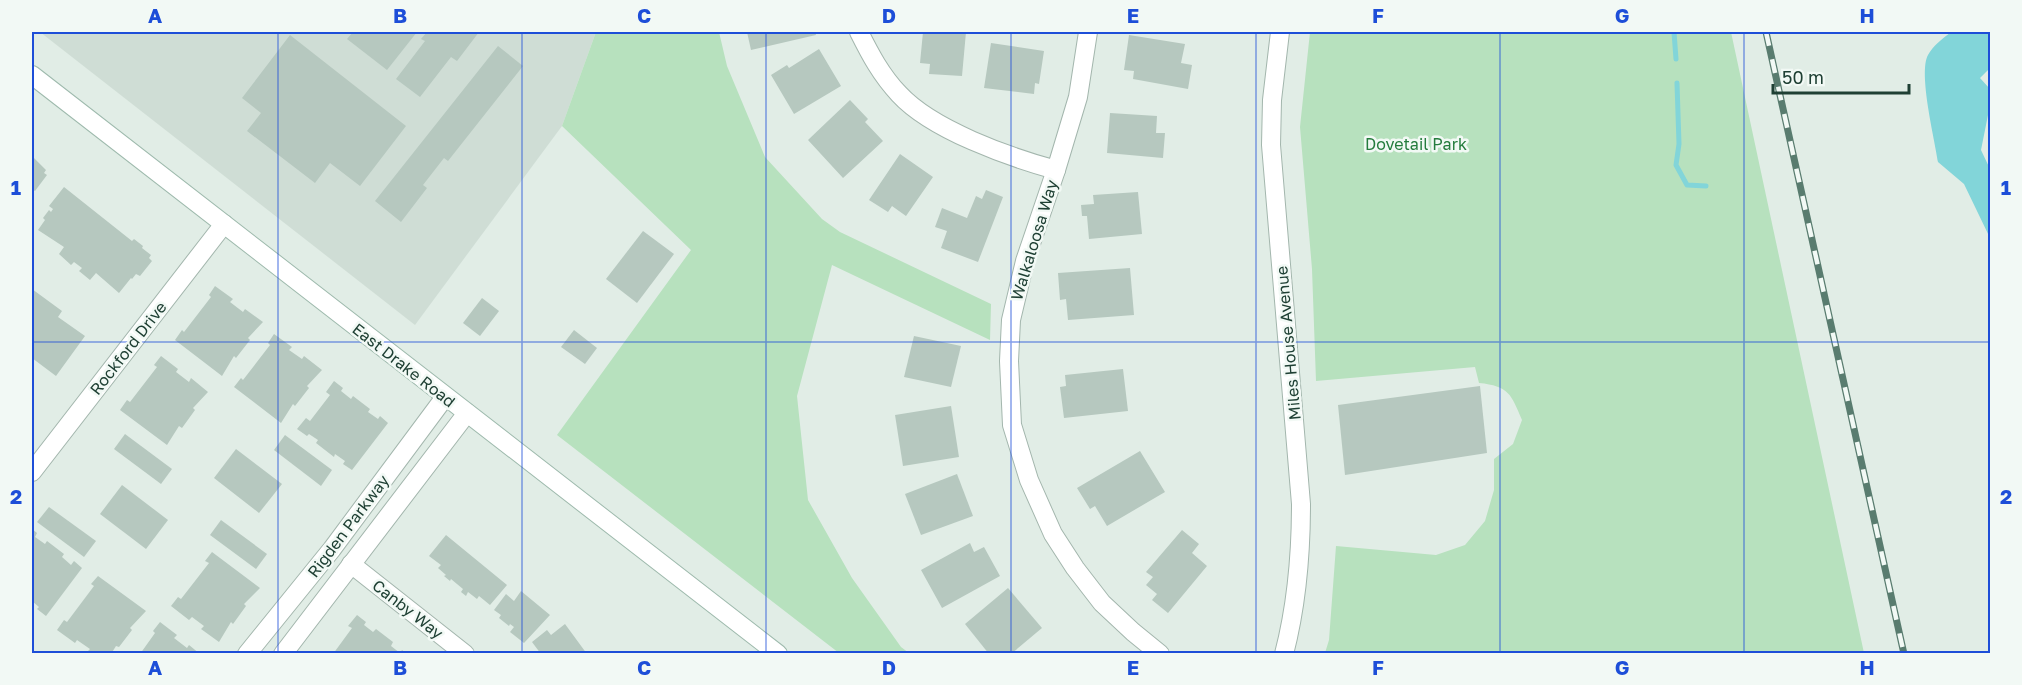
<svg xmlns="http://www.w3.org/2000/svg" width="2022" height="685" font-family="'Golos Text',sans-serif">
  <rect width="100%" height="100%" fill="#e1ede6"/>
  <path fill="#cfddd5" d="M40,32h556l-34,94 -147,199z"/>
  <g fill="#b7e1be">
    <path d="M596,32h123l8,34 38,91 57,62 18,13 151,72 -1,36 -158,-75 -35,131 11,104 44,78 49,69 8,6h-70l-282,-218 134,-185 -129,-124z"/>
    <path d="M1310,32h421l133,621h-539l4,-13 7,-94 100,9 29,-10 20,-24 9,-31v-31l19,-15 9,-24c-11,-26 -13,-34 -43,-37l-4,-16 -159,14 -4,-112 -12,-142z"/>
  </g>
  <path fill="#82d5d9" d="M1951,32h39v36l-10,10 10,11v16l-9,45 9,19v69l-26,-54 -26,-22c-3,-22 -20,-89 -10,-107 5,-9 14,-16 23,-23z"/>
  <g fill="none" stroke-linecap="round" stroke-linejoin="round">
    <g stroke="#82d5d9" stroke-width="5">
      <path d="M1674,32l2,27"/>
      <path d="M1677,83l2,61 -3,21 11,20 19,1"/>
    </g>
  </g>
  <g fill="#b6c8bf">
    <path d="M353,32h64l-30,38 -40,-31z"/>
    <path d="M427,32h52l-22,29 -6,-4 -31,40 -24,-18 29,-38 -4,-2z"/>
    <path d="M747,32h68l1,3 -65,15z"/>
    <path d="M923,32h43l-4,44 -33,-2 1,-10 -10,-1z"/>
    <path d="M290,35l116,91 -46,60 -30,-23 -15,20 -68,-52 14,-18 -19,-15z"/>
    <path d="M1129,35l56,9 -4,19 11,2 -4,24 -55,-10 1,-8 -10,-1z"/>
    <path d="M991,43l53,8 -5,33 -4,-1 -1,11 -50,-6z"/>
    <path d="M498,46l25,20 -75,95 -4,-3 -21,27 4,3 -26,34 -26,-21z"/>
    <path d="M819,49l22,37 -47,28 -23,-39 16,-10 2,3z"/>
    <path d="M850,100l18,19 -3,3 18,19 -40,37 -35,-38z"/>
    <path d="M1110,113l47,3 -1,17h9l-2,25 -56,-5z"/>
    <path d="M900,154l33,23 -27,39 -14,-10 -4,6 -19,-12z"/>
    <path d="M32,156l14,14 -2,3 3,2 -12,16 -3,-2z"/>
    <path d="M64,187l68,54 2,-2 9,7 -1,2 9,7 -2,3 3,3 -12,15 -4,-2 -4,5 -1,-1 -12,15 -23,-20 -6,7 -11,-9 3,-3 -8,-6 -3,3 -12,-11 5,-7 -26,-17 7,-10 -2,-2 6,-8 2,2 2,-3 -4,-3z"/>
    <path d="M986,190l17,7 -25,65 -37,-14 6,-17 -12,-4 7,-19 25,10 9,-22 6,3z"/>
    <path d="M1138,192l4,42 -53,5 -2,-23h-5l-1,-11 13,-1 -1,-9z"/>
    <path d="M643,231l31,23 -37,49 -31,-24z"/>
    <path d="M1130,268l4,47 -66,5 -2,-21 -6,1 -2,-27z"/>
    <path d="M215,286l18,13 -3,3 13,10 2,-3 18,13 -15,16 2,2 -14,18 -2,-2 -12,20 -47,-36 7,-10 2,2 27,-35 -2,-2z"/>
    <path d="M32,289l30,22 -4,6 27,19 -29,40 -24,-18z"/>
    <path d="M482,298l17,13 -19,25 -17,-13z"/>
    <path d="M574,330l23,18 -12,16 -24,-17z"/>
    <path d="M274,334l18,13 -3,3 13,9 2,-3 18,14 -15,16 2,2 -14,18 -2,-2 -12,19 -47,-36 7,-9 2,2 27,-35 -2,-2z"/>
    <path d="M914,336l47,10 -10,41 -47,-10z"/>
    <path d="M161,356l17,13 -2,3 13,10 2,-4 17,14 -15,16 2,2 -13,18 -3,-2 -12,19 -47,-35 7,-10 3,2 27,-35 -3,-2z"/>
    <path d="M1123,369l5,42 -64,7 -4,-31 6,-1 -1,-11z"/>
    <path d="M334,381l9,7 -2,3 10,8 2,-3 17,13 -2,3 10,7 2,-3 8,7 -36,47 -9,-6 2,-3 -10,-7 -1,3 -18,-14 2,-3 -9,-6 -2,2 -10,-7 9,-11 4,3 20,-26 -4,-3z"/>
    <path d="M1480,386l7,67 -142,22 -7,-70z"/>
    <path d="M951,406l8,51 -56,9 -8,-51z"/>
    <path d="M125,434l47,35 -11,15 -47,-35z"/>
    <path d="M285,435l47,35 -11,16 -47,-36z"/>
    <path d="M236,449l46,35 -23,29 -45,-35z"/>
    <path d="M1140,451l25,41 -58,34 -12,-20 -5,3 -13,-21z"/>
    <path d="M957,474l16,42 -52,19 -16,-41z"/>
    <path d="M122,485l46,35 -22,29 -46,-35z"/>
    <path d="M49,507l47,34 -12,16 -47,-35z"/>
    <path d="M221,520l46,34 -11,15 -46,-34z"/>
    <path d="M32,529l5,4 -2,4 10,7 2,-3 17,13 -2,3 9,8 3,-4 8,7 -36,48 -9,-7 2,-2 -7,-6z"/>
    <path d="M1182,530l17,14 -7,9 15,13 -39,47 -16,-13 5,-6 -11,-9 7,-8 -7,-5z"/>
    <path d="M446,535l61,50 -17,20 -11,-9 -2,3 -9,-7 -2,4 -5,-4 2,-3 -12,-10 -1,2 -6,-5 2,-1 -8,-7 3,-3 -12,-9z"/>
    <path d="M970,543l4,9 10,-5 16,29 -58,32 -21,-38z"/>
    <path d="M212,552l48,36 -16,16 2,2 -13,18 -2,-2 -12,20 -18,-13 3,-3 -12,-9 -3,3 -18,-14 7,-9 3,2 28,-36 -4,-2z"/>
    <path d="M98,576l48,35 -16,17 2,2 -13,17 -3,-1 -5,8h-22l-2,-2 3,-3 -13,-9 -2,3 -18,-13 7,-10 3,2 27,-36 -3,-2z"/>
    <path d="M1008,588l34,40 -31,26h-22l-24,-30z"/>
    <path d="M521,591l29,24 -26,28 -14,-11 4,-5 -4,-3 -1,2 -10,-8 2,-3 -7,-5 12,-16 8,7z"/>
    <path d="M357,615l9,7 -2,3 9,7 3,-3 17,13 -2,4 9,7 2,-3 5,4h-74l19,-26 -4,-2z"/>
    <path d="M160,622l17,13 -3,3 13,10 2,-3 11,9h-60l15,-21 -2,-2z"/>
    <path d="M565,624l22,30h-46l-9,-12 15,-12 4,5z"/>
  </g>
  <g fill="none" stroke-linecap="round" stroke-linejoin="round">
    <defs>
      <g id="street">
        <path d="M859,32c11,22 22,43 40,62 33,36 110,63 157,76"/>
        <path d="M1088,32l-10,65 -22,73 -31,91 -14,59 -2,41 3,64 17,55 24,54 22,34 27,35 31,29 27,22"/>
        <path d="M1280,32l-8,68 -1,45 30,359c0,51 -4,100 -17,150"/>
        <path d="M32,472l192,-248"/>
        <path d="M351,564l114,90"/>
        <path d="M247,654l85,-105 113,-152"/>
        <path d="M283,654l184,-241"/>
      </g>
      <path id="secondary" d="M32,75l746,579"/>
    </defs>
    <use href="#street" stroke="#a3b6ad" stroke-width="20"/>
    <use href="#secondary" stroke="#9ebaad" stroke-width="20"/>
    <use href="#street" stroke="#fff" stroke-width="18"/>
    <use href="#secondary" stroke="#fff" stroke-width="18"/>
    <defs>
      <path id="rail" d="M1766,32l138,622"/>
    </defs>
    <use href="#rail" stroke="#597c6f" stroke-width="7"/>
    <use href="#rail" stroke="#f2f9f5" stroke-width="4.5" stroke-dasharray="14" stroke-linecap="butt"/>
  </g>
  <path fill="none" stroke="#1d4ed8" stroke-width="1.5" stroke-opacity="0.55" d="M278,32v622M522,32v622M766,32v622M1011,32v622M1256,32v622M1500,32v622M1744,32v622M32,342h1958"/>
  <g text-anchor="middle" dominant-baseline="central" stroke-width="5" stroke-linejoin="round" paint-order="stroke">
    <g font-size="16" fill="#247c3d" stroke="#f2f9f5">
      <text x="1416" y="144">Dovetail Park</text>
    </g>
    <g font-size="16" fill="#1f4034" stroke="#f2f9f5">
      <text transform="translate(1034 240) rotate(-73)">Walkaloosa Way</text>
      <text transform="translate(1288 343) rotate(-95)">Miles House Avenue</text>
      <text transform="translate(128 348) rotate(-52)">Rockford Drive</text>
      <text transform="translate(404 365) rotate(38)">East Drake Road</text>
      <text transform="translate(348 526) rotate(-53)">Rigden Parkway</text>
      <text transform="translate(408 609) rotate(38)">Canby Way</text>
    </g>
  </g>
  <rect width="2022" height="685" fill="none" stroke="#f2f9f5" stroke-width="66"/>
  <path d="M1773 84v9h136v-9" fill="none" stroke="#1f4034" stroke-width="3"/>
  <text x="1782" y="84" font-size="18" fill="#1f4034" stroke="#f2f9f5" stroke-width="4.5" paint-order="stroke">50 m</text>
  <rect x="33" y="33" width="1956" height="619" fill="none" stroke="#1d4ed8" stroke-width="2"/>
  <g font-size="20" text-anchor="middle" font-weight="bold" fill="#1d4ed8">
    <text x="155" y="23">A</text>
    <text x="400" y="23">B</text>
    <text x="644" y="23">C</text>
    <text x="889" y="23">D</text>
    <text x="1133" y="23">E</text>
    <text x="1378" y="23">F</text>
    <text x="1622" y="23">G</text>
    <text x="1867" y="23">H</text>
    <text x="16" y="195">1</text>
    <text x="2006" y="195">1</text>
    <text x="16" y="504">2</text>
    <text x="2006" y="504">2</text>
    <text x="155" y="675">A</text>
    <text x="400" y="675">B</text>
    <text x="644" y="675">C</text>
    <text x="889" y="675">D</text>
    <text x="1133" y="675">E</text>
    <text x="1378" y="675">F</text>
    <text x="1622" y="675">G</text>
    <text x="1867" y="675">H</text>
  </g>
</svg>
